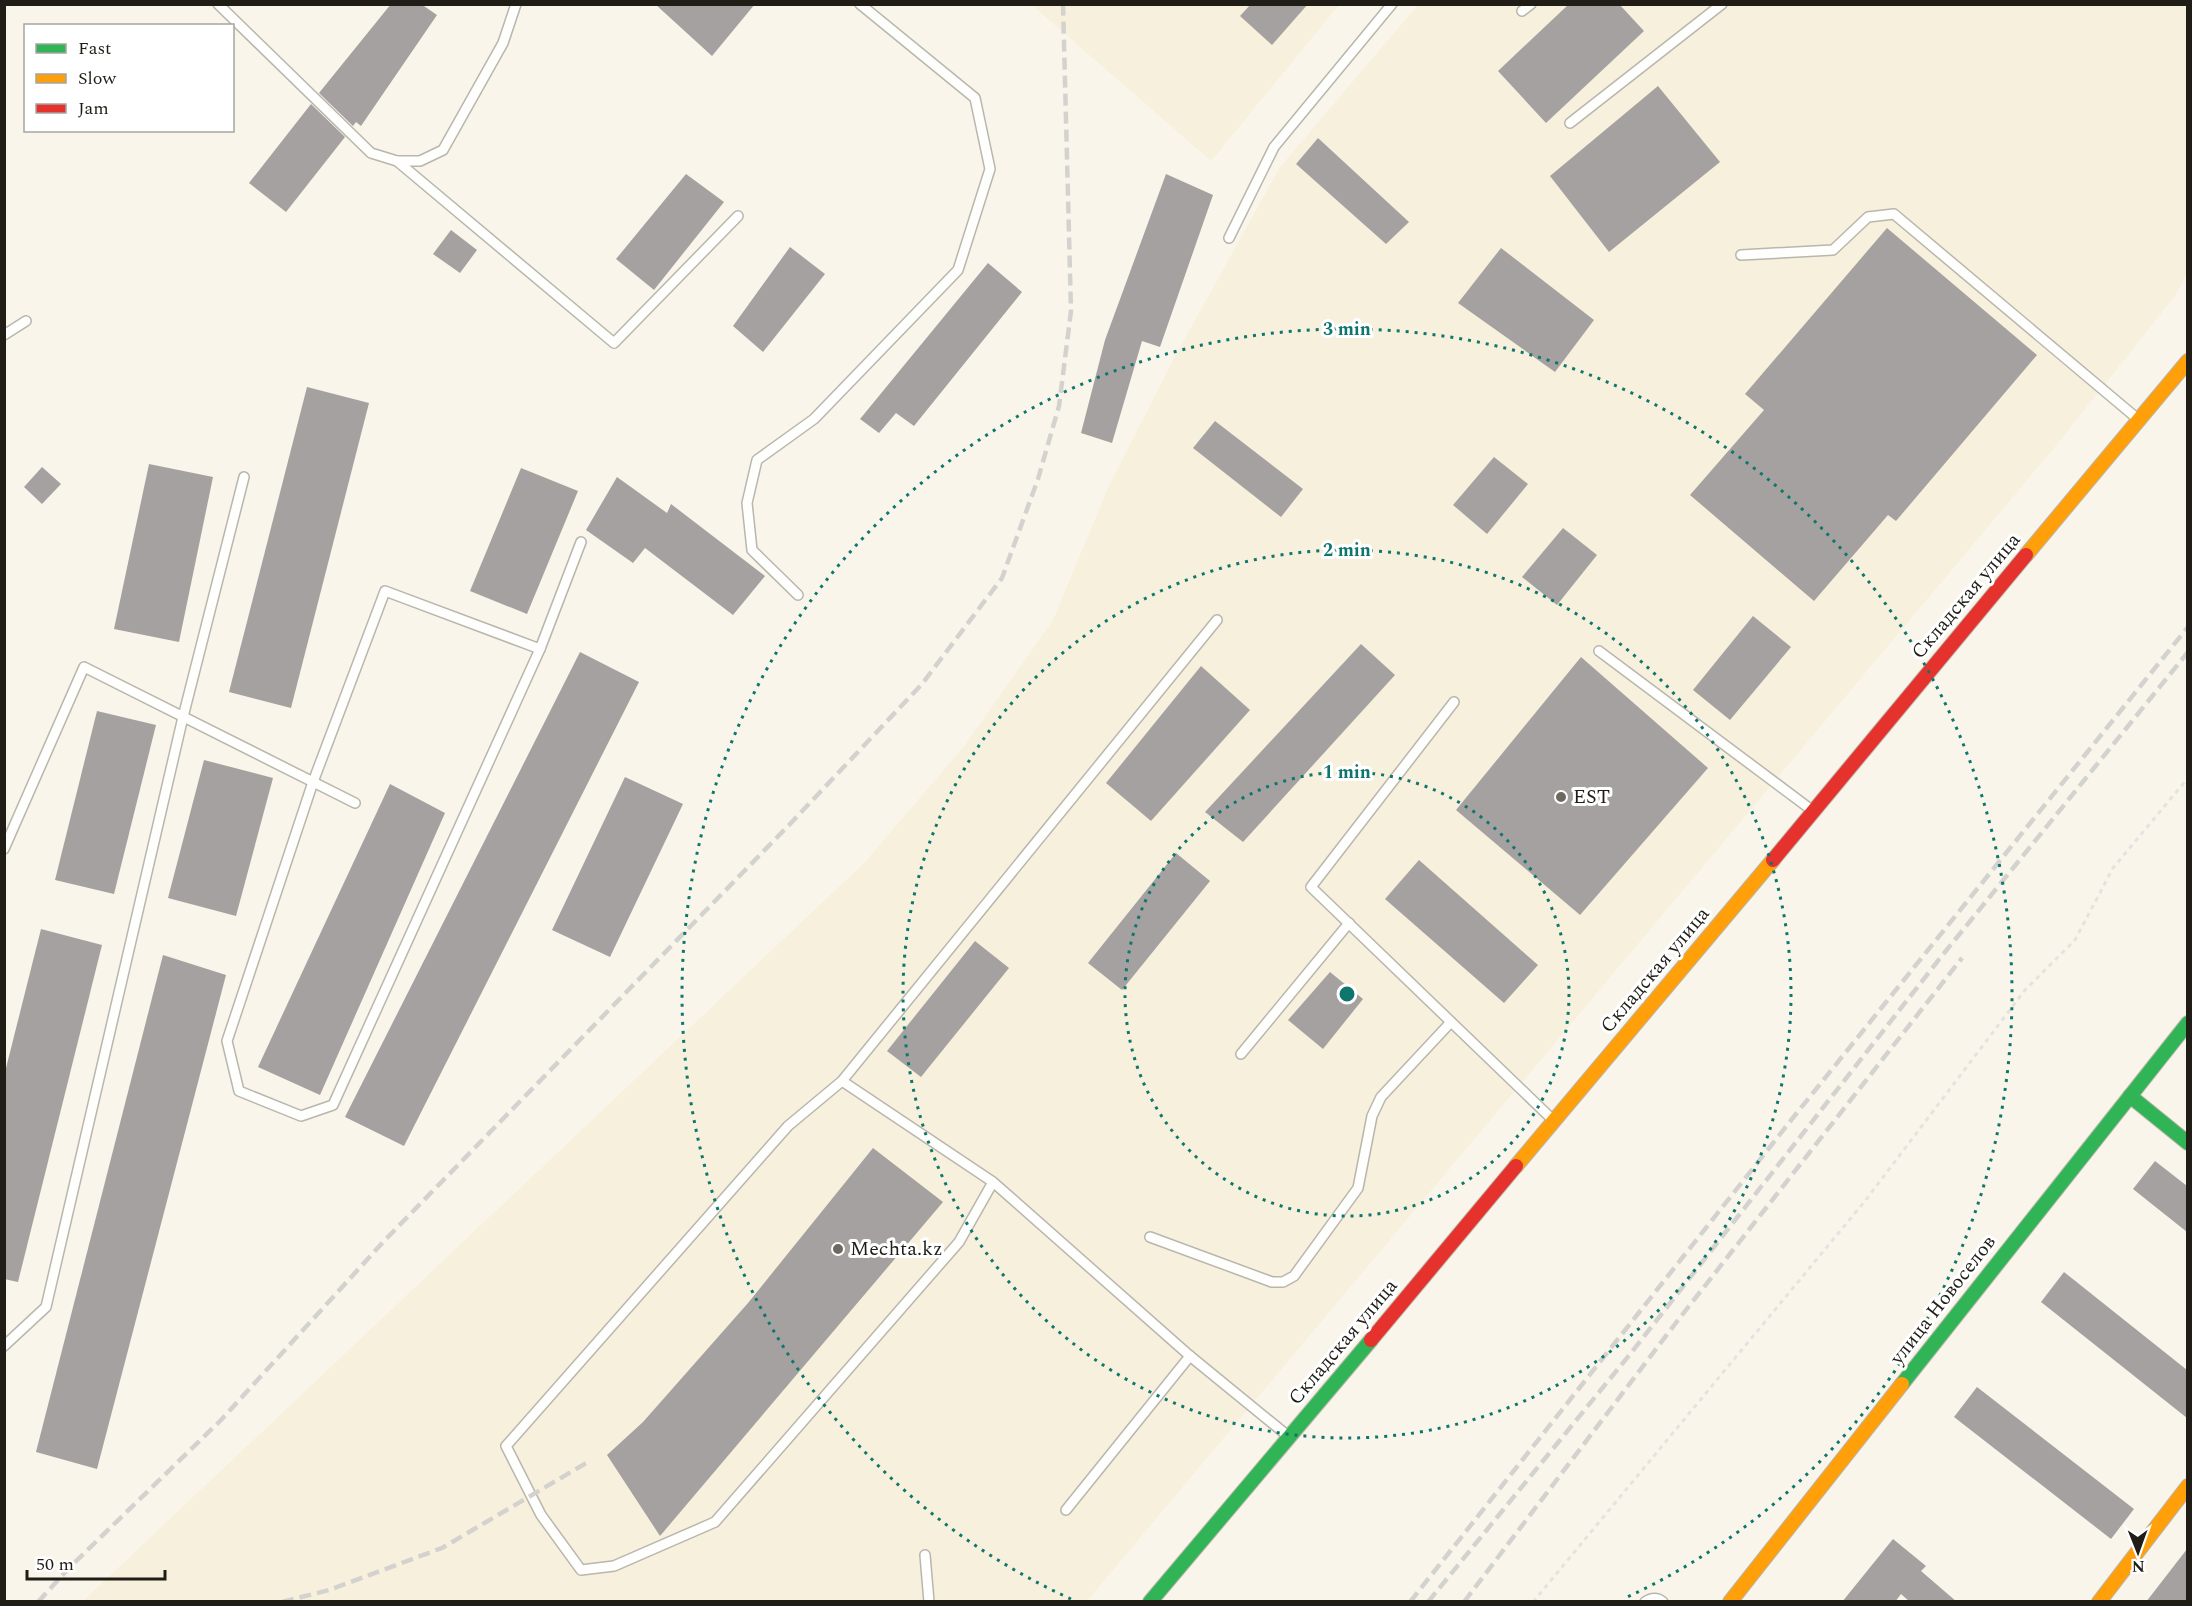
<svg xmlns="http://www.w3.org/2000/svg" width="2192" height="1606" font-family="Spectral,serif">
  <rect width="100%" height="100%" fill="#f9f5ea"/>
  <g fill="#f7f0dc">
    <path d="M1032,5h307l-128,156z"/>
    <path d="M1418,5h769l1,267 -13,24 -121,152 -967,1153 -1005,1 782,-739 101,-118 88,-125 55,-132 66,-130 106,-191z"/>
  </g>
  <g fill="#a5a1a0">
    <path d="M391,4h30l16,11 -76,111 -5,-4 -3,4 -34,-33z"/>
    <path d="M655,4h100l-43,52z"/>
    <path d="M1251,4h57l-36,41 -32,-29z"/>
    <path d="M1569,4h50l25,27 -98,92 -48,-52z"/>
    <path d="M1658,86l62,76 -111,90 -59,-76z"/>
    <path d="M311,104l34,33 -59,75 -37,-29z"/>
    <path d="M1318,138l91,84 -23,22 -90,-80z"/>
    <path d="M686,174l38,28 -70,88 -38,-31z"/>
    <path d="M1166,174l47,21 -53,152 -18,-6 -30,102 -31,-10 24,-93z"/>
    <path d="M1887,228l150,127 -141,166 -8,-6 -74,86 -124,-106 74,-85 -19,-16z"/>
    <path d="M451,230l26,20 -17,23 -27,-19z"/>
    <path d="M790,247l35,27 -62,78 -30,-26z"/>
    <path d="M1501,248l93,72 -39,52 -97,-69z"/>
    <path d="M988,263l34,29 -108,134 -18,-13 -17,20 -19,-14z"/>
    <path d="M307,387l62,16 -78,305 -62,-16z"/>
    <path d="M1215,421l88,68 -22,28 -88,-69z"/>
    <path d="M1494,457l34,27 -41,50 -34,-29z"/>
    <path d="M149,464l64,13 -34,165 -65,-13z"/>
    <path d="M42,467l19,17 -19,20 -18,-17z"/>
    <path d="M521,468l57,23 -51,123 -57,-23z"/>
    <path d="M617,477l50,36 4,-9 94,72 -32,39 -88,-67 -12,15 -47,-33z"/>
    <path d="M1563,528l34,27 -40,50 -35,-28z"/>
    <path d="M1753,616l38,31 -61,73 -37,-30z"/>
    <path d="M1361,644l34,31 -152,167 -38,-30z"/>
    <path d="M580,652l59,30 -235,464 -59,-29z"/>
    <path d="M1581,657l127,111 -128,147 -124,-105z"/>
    <path d="M1201,666l49,44 -99,111 -45,-38z"/>
    <path d="M97,711l59,14 -42,169 -59,-14z"/>
    <path d="M204,760l69,18 -37,138 -68,-18z"/>
    <path d="M625,777l58,27 -73,153 -58,-27z"/>
    <path d="M390,784l55,29 -125,282 -62,-28z"/>
    <path d="M1176,853l34,28 -88,109 -34,-27z"/>
    <path d="M1419,860l119,105 -34,38 -119,-104z"/>
    <path d="M41,929l61,16 -84,337 -14,-3v-203z"/>
    <path d="M975,941l34,27 -88,109 -34,-26z"/>
    <path d="M163,955l63,20 -129,494 -61,-17z"/>
    <path d="M1330,972l33,27 -40,50 -35,-29z"/>
    <path d="M873,1148l70,54 -283,334 -53,-81 36,-33 105,-119z"/>
    <path d="M2155,1161l32,25v46l-54,-43z"/>
    <path d="M2064,1272l123,98v48l-146,-116z"/>
    <path d="M1977,1387l157,122 -23,30 -157,-122z"/>
    <path d="M1893,1539l33,27 -5,5 36,31h-47l-9,-8 -6,8h-53z"/>
    <path d="M2187,1549v53h-41z"/>
  </g>
  <g fill="none" stroke-linecap="round" stroke-linejoin="round">
    <defs>
      <g id="lane">
        <path d="M218,4l153,149 26,8h23l23,-11 60,-107 13,-39"/>
        <path d="M1522,11l9,-7"/>
        <path d="M1570,123l152,-119"/>
        <path d="M397,161l217,182 124,-127"/>
        <path d="M1229,238l45,-91 118,-143"/>
        <path d="M1741,255l92,-5 35,-33 26,-3 245,206"/>
        <path d="M4,335l22,-14"/>
        <path d="M385,591l155,58 -207,456 -32,11 -62,-25 -12,-50 86,-259z"/>
        <path d="M798,595l-46,-45 -5,-47 10,-43 57,-41 144,-149 32,-101 -15,-71 -115,-94"/>
        <path d="M540,649l41,-107"/>
        <path d="M1599,651l214,160"/>
        <path d="M1454,702l-143,185 243,234"/>
        <path d="M4,849l80,-182 271,136"/>
        <path d="M1241,1054l108,-131"/>
        <path d="M842,1081l375,-461"/>
        <path d="M993,1182l-34,60 -244,280 -101,44 -33,4 -40,-55 -35,-69 282,-320 54,-45 151,101 197,174 98,80"/>
        <path d="M1150,1237l122,45h11l11,-6 64,-88 14,-72 9,-19 70,-75"/>
        <path d="M4,1346l42,-39 137,-590 61,-240"/>
        <path d="M1066,1510l124,-154"/>
        <path d="M925,1555l4,47"/>
        <path d="M1645,1602c6,-4 12,-5 18,0"/>
      </g>
      <g id="fast">
        <path d="M2130,1096l58,47"/>
        <path d="M1902,1384l286,-361"/>
        <path d="M1150,1602l221,-262"/>
      </g>
      <g id="slow">
        <path d="M2026,555l162,-194"/>
        <path d="M1516,1166l257,-306"/>
        <path d="M1730,1602l172,-218"/>
        <path d="M2099,1602l89,-116"/>
      </g>
      <g id="jam">
        <path d="M1773,860l253,-305"/>
        <path d="M1371,1340l145,-174"/>
      </g>
    </defs>
    <use href="#lane" stroke="#b9b6ae" stroke-width="12"/>
    <use href="#fast" stroke="#b9b6ae" stroke-width="16"/>
    <use href="#slow" stroke="#b9b6ae" stroke-width="16"/>
    <use href="#jam" stroke="#b9b6ae" stroke-width="16"/>
    <path stroke="#e4e3e0" stroke-width="3" stroke-dasharray="4.5 4.5" stroke-linecap="butt" d="M1533,1602l332,-401 160,-211 50,-50 38,-72 75,-90"/>
    <use href="#lane" stroke="#fefefc" stroke-width="9"/>
    <use href="#fast" stroke="#30b455" stroke-width="14"/>
    <use href="#slow" stroke="#ff9f0a" stroke-width="14"/>
    <use href="#jam" stroke="#e5322d" stroke-width="14"/>
    <g stroke="#d4d2cf" stroke-width="4.5" stroke-dasharray="12 6" stroke-linecap="butt">
      <path d="M38,1602l31,-34 152,-148 164,-180 405,-416 132,-140 80,-106 36,-99 21,-73 12,-95 -8,-307"/>
      <path d="M282,1602l47,-12 113,-42 146,-86"/>
      <path d="M1410,1602l386,-488 392,-487"/>
      <path d="M1428,1602l203,-249 310,-396 247,-305"/>
      <path d="M1464,1602l211,-278 287,-366"/>
    </g>
  </g>
  <g fill="none" stroke="#0f766e" stroke-width="3" stroke-dasharray="3 6">
    <circle cx="1347" cy="994" r="222"/>
    <circle cx="1347" cy="994" r="444"/>
    <path d="M1071 1599A665 665 0 1 1 1623 1599"/>
  </g>
  <g fill="#6b6960" stroke="#fff" stroke-width="2">
    <circle cx="1561" cy="797" r="6"/>
    <circle cx="838" cy="1249" r="6"/>
  </g>
  <g text-anchor="middle" dominant-baseline="central" stroke-width="6" stroke-linejoin="round" paint-order="stroke">
    <g font-size="20" fill="#1f1d16" stroke="#fff">
      <text transform="translate(1966 596) rotate(-50)">Складская улица</text>
      <text transform="translate(1655 970) rotate(-50)">Складская улица</text>
      <text transform="translate(1943 1300) rotate(-52)">улица Новоселов</text>
      <text transform="translate(1343 1342) rotate(-50)">Складская улица</text>
    </g>
    <g font-size="20" fill="#1f1d16" stroke="#fff" text-anchor="start">
      <text x="1573" y="797">EST</text>
      <text x="850" y="1249">Mechta.kz</text>
    </g>
  </g>
  <circle cx="1347" cy="994" r="9" fill="#0f766e" stroke="#fff" stroke-width="3"/>
  <g font-size="18" text-anchor="middle" font-weight="bold" fill="#0f766e" stroke="#fff" stroke-width="6" stroke-linejoin="round" paint-order="stroke">
    <text x="1347" y="335">3 min</text>
    <text x="1347" y="556">2 min</text>
    <text x="1347" y="778">1 min</text>
  </g>
  <rect width="2192" height="1606" fill="none" stroke="#1f1d16" stroke-width="12"/>
  <rect x="24" y="24" width="210" height="108" fill="#ffffff" stroke="#a5a5a2" stroke-width="1.5"/>
  <rect x="36" y="44" width="30" height="9" fill="#30b455" stroke="#a5a5a2" stroke-width="1.5"/>
  <text x="78" y="54" font-size="18" fill="#1f1d16">Fast</text>
  <rect x="36" y="74" width="30" height="9" fill="#ff9f0a" stroke="#a5a5a2" stroke-width="1.5"/>
  <text x="78" y="84" font-size="18" fill="#1f1d16">Slow</text>
  <rect x="36" y="104" width="30" height="9" fill="#e5322d" stroke="#a5a5a2" stroke-width="1.5"/>
  <text x="78" y="114" font-size="18" fill="#1f1d16">Jam</text>
  <g transform="translate(2138 1552) rotate(179)" stroke="#ffffff" stroke-width="4.5" paint-order="stroke">
  <path d="M0-4.5L10 22L0 15L-10 22Z" fill="#1f1d16"/>
  <text y="-9" font-size="16" font-weight="bold" text-anchor="middle" fill="#1f1d16">N</text>
  </g>
  <path d="M27 1570v9h138v-9" fill="none" stroke="#1f1d16" stroke-width="3"/>
  <text x="36" y="1570" font-size="18" fill="#1f1d16" stroke="#ffffff" stroke-width="4.5" paint-order="stroke">50 m</text>
</svg>
